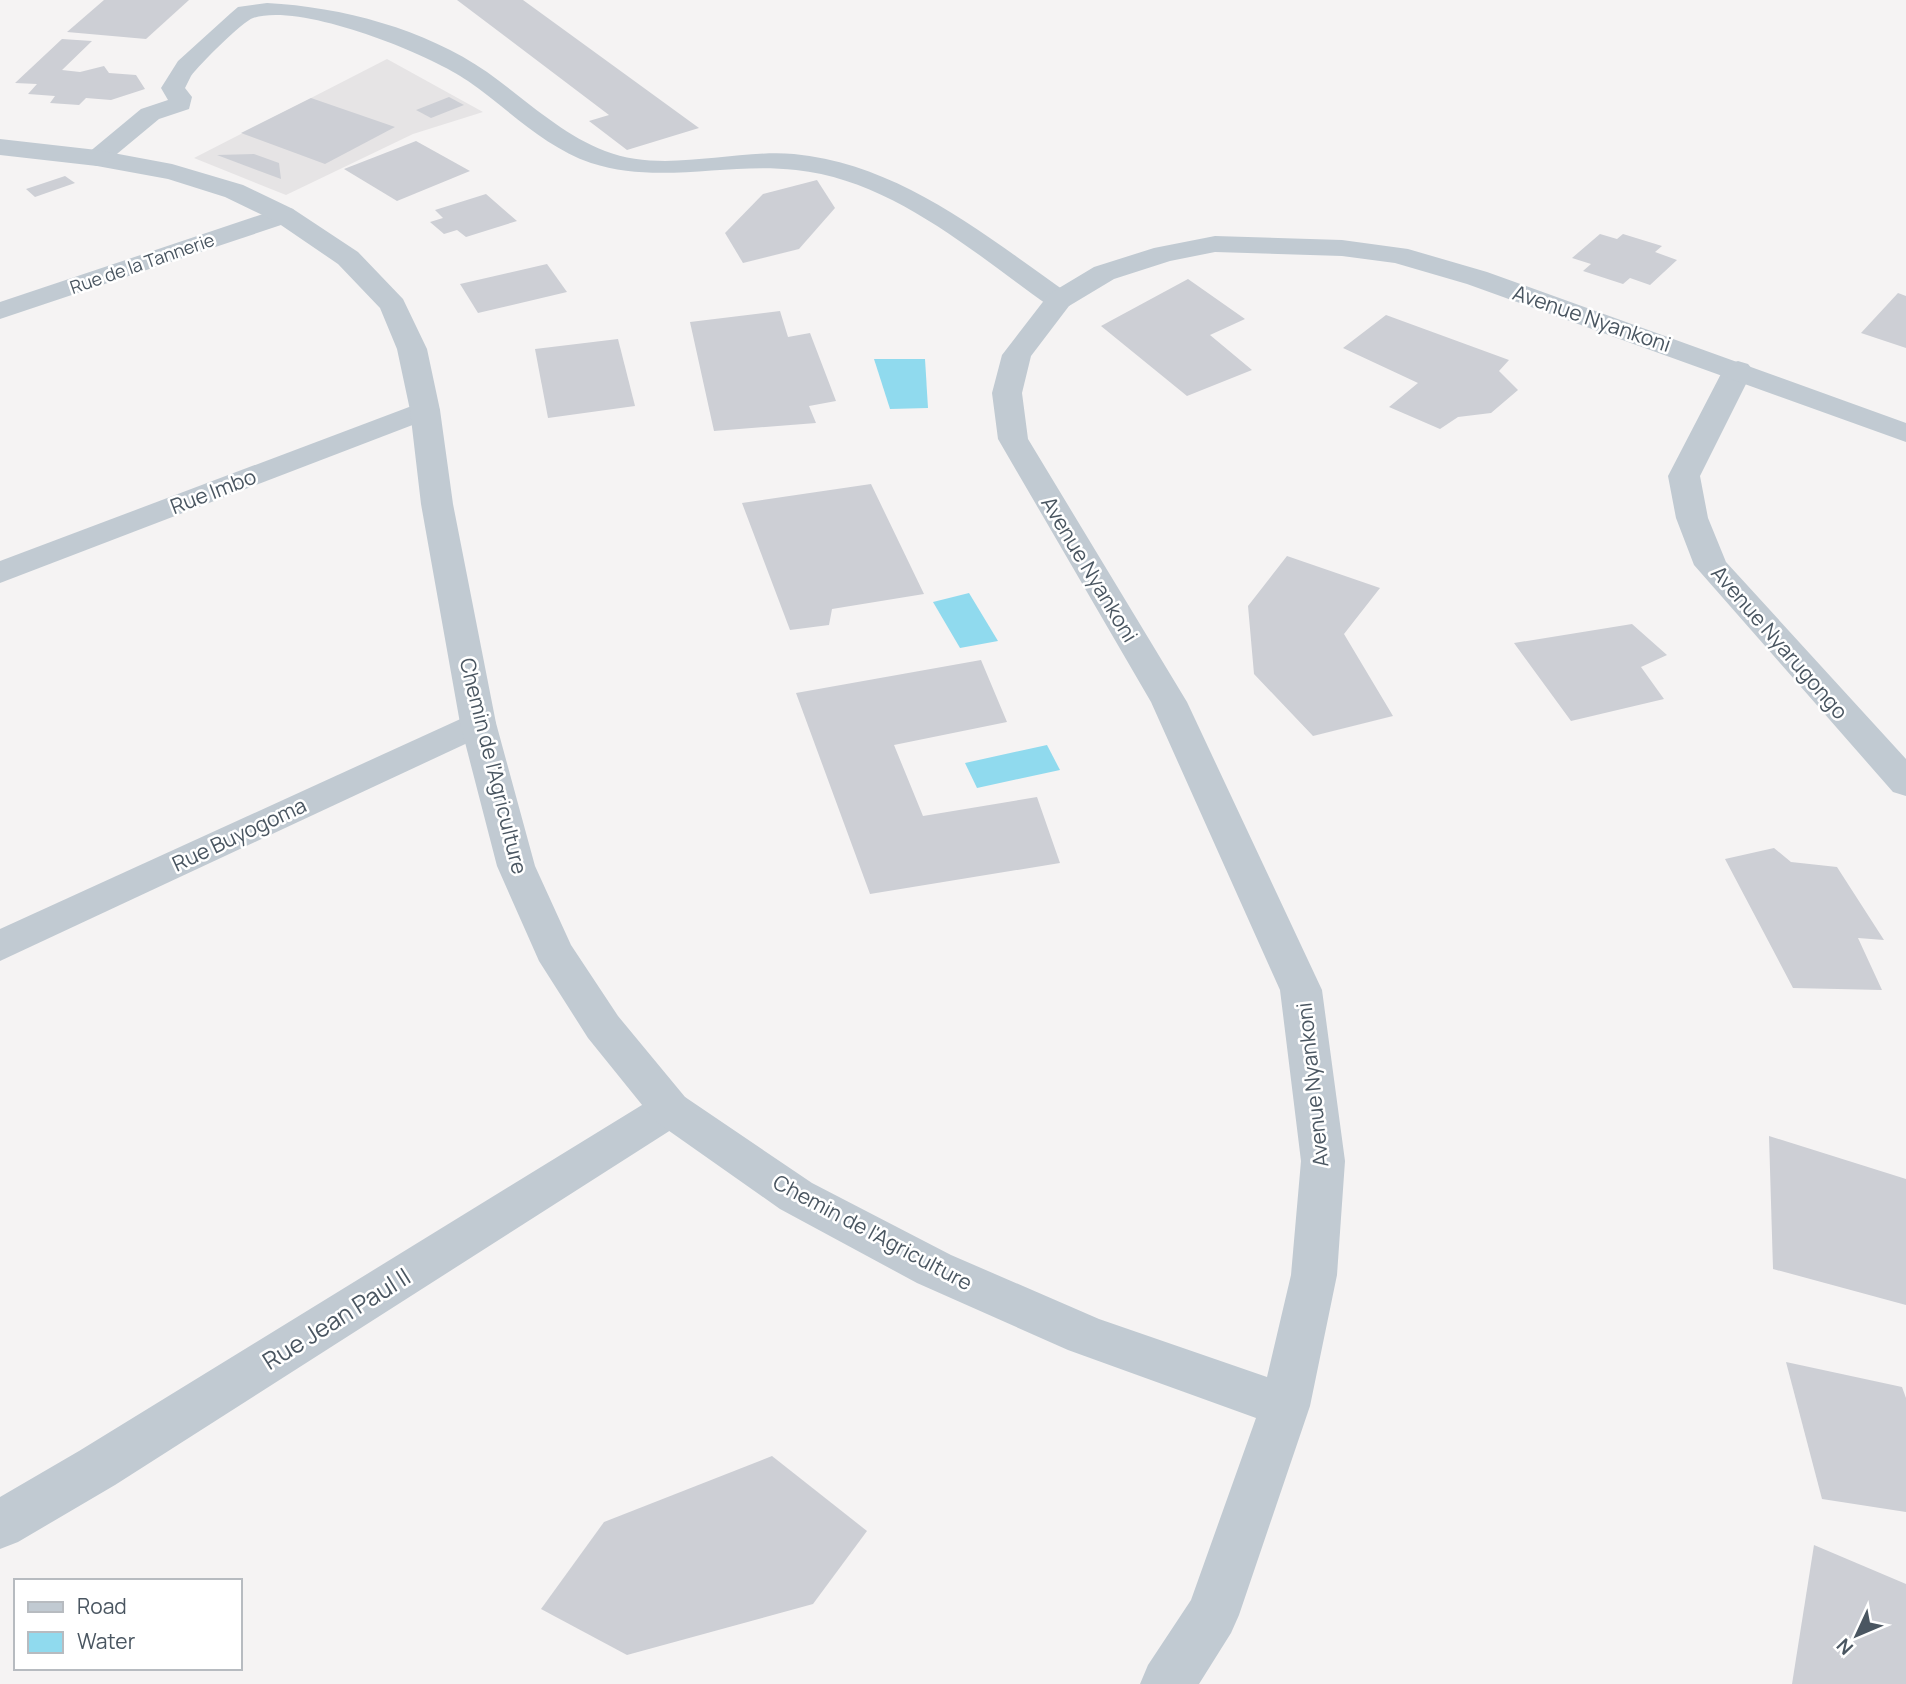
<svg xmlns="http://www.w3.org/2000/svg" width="1906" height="1684" font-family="Manrope,sans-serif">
  <rect width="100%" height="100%" fill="#f5f3f3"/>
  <path fill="#e6e4e5" d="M387,59l96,53 -70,22 -127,61 -92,-37z"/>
  <g fill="#90daee">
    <path d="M874,359h51l3,49 -38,1z"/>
    <path d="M969,593l29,48 -38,7 -27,-46z"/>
    <path d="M1047,745l13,25 -83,18 -12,-25z"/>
  </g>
  <g fill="#cdcfd5">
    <path d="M104,0h85l-43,39 -79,-7z"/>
    <path d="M457,0h66l176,128 -72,22 -38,-29 20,-6z"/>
    <path d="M62,39l30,2 -30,29 18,2 24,-6 5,7 27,2 9,14 -34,11 -25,-2 -7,7 -29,-2 5,-7 -27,-2 9,-10 -22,-1z"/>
    <path d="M449,97l15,8 -33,13 -15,-8z"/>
    <path d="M311,98l84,29 -70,37 -84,-31z"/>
    <path d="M416,141l54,30 -73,30 -53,-32z"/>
    <path d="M254,154l25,9 2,16 -64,-24z"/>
    <path d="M65,176l10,7 -40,14 -9,-8z"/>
    <path d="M817,180l18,28 -36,41 -56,14 -18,-30 38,-39z"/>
    <path d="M486,194l31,27 -51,16 -9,-7 -13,4 -14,-12 13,-4 -8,-8z"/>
    <path d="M1600,234l17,5 6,-5 39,12 -7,6 22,8 -27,25 -20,-7 -7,6 -40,-13 8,-7 -19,-6z"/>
    <path d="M547,264l20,28 -89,21 -18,-29z"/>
    <path d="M1188,279l57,40 -35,16 42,35 -65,26 -86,-70z"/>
    <path d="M1898,293l8,3v52l-45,-15z"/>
    <path d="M780,311l8,26 22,-4 26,68 -27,5 7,17 -102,8 -24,-109z"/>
    <path d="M1386,315l123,45 -10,11 19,19 -27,23 -33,4 -18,12 -51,-22 29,-24 -75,-35z"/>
    <path d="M618,339l17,67 -87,12 -13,-69z"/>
    <path d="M871,484l53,110 -92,15 -3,16 -39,5 -48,-127z"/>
    <path d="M1287,556l93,32 -36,46 49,82 -80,20 -59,-62 -6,-68z"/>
    <path d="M1632,624l35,31 -26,12 23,32 -93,22 -57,-78z"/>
    <path d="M981,660l26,62 -113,23 29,71 114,-19 23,66 -190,31 -74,-201z"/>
    <path d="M1774,848l17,14 46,5 47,73 -26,-2 24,52 -89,-2 -68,-129z"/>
    <path d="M1769,1136l137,43v126l-133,-36z"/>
    <path d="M1786,1362l116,25 4,11v114l-84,-13z"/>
    <path d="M772,1456l95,75 -54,73 -186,51 -86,-46 63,-87z"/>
    <path d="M1814,1545l92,39v100h-114z"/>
  </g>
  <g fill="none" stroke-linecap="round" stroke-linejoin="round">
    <g fill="#c1cad2" fill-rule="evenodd">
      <path d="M267,3c75,4 158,26 220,69 38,27 74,62 118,79 59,23 128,-2 189,3 106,10 192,82 275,140l4,6 -4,6 -10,2 -10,-2c-76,-54 -157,-126 -253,-136 -70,-8 -137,15 -205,-7 -47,-16 -84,-55 -123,-82 -40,-28 -168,-79 -215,-63 -10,3 -54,47 -62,58l-6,12 7,9 -3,12 -30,10 -53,44 -9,3 -9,-3 -4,-5 4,-5 53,-44 27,-9 -7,-12 17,-27 53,-48 7,-6z"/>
      <path d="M284,207l9,2 4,6 -4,6 -293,98v-17z"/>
      <path d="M1738,361l10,3 5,6 -53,106 8,42 18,44 180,197v37l-13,-4 -199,-227 -18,-47 -8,-42 55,-106 5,-6z"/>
      <path d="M425,401l11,3 4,6 -4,6 -436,167v-22z"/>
      <path d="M478,711l13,3 5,9 -5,9 -491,229v-32z"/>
      <path d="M670,1092l15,5 7,12 -7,12 -570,364 -97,57 -18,7v-52l79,-46 576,-354z"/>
    </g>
    <path fill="#c1cad2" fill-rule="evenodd" d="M0,139l97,11 75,14 71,21 50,24 65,43 45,47 24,50 13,61 13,94 43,219 39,143 36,79 47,71 67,81 127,86 139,72 148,64 168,58 24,-102 10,-114 -21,-171 -129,-288 -153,-263 -6,-46 10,-38 47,-61 45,-27 60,-19 61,-12 127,4 66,9 79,23 419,151v19l-439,-158 -72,-21 -53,-7 -127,-4 -45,9 -56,18 -45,27 -38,50 -9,37 6,46 159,263 135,288 23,171 -8,114 -27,131 -71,209 -8,18 -32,51h-59l8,-19 43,-65 65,-182 -188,-68 -151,-67 -137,-74 -125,-88 -67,-83 -49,-77 -42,-95 -37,-143 -39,-219 -11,-94 -13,-61 -17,-41 -42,-44 -63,-43 -50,-24 -57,-18 -71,-13 -97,-11z"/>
  </g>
  <g text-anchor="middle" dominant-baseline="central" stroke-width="5" stroke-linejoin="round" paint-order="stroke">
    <g font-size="18" fill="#4a5661" stroke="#fff">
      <text transform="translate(142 263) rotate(-19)">Rue de la Tannerie</text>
    </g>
    <g font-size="21" fill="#4a5661" stroke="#fff">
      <text transform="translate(1592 318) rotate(19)">Avenue Nyankoni</text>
      <text transform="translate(213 491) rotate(-21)">Rue Imbo</text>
      <text transform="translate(1090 569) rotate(59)">Avenue Nyankoni</text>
      <text transform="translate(1780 642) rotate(49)">Avenue Nyarugongo</text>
      <text transform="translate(494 766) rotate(76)">Chemin de l'Agriculture</text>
      <text transform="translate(239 834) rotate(-25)">Rue Buyogoma</text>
      <text transform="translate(1312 1085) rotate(-96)">Avenue Nyankoni</text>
      <text transform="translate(873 1232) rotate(28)">Chemin de l'Agriculture</text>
    </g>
    <g font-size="24" fill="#4a5661" stroke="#fff">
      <text transform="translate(336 1318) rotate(-32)">Rue Jean Paul II</text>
    </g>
  </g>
  <rect x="14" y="1579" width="228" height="91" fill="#ffffff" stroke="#b7bbc0" stroke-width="2"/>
  <rect x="28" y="1602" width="35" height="10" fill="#c1cad2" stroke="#b7bbc0" stroke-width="2"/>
  <text x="77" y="1614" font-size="21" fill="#4a5661">Road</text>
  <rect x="28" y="1632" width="35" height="21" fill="#90daee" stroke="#b7bbc0" stroke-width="2"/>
  <text x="77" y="1649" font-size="21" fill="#4a5661">Water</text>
  <g transform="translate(1857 1635) rotate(226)" stroke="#ffffff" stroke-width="5" paint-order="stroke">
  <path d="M0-5L12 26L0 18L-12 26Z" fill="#4a5661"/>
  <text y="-10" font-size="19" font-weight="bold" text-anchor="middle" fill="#4a5661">N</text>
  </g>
</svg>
